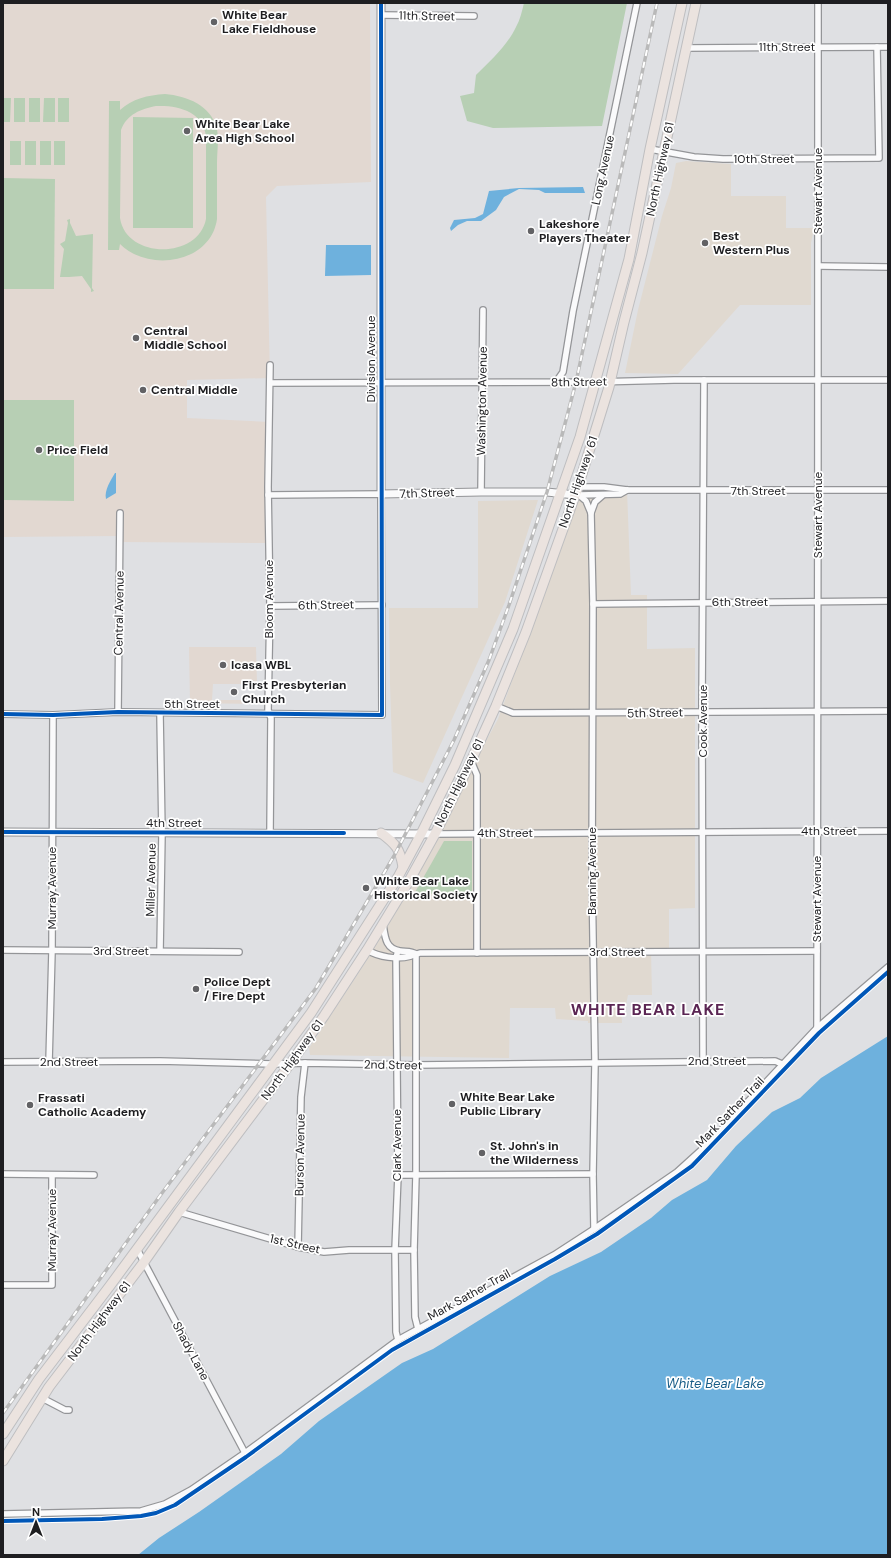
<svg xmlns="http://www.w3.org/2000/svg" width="891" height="1558" font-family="'DM Sans',sans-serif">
  <rect width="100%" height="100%" fill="#dfe0e3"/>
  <g fill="#e0d9d0">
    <path d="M686,161l45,3v32h55v32h28l-3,15v62h-71l-62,69 -53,-1 13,-63 24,-94 9,-28 5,-25z"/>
    <path d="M627,490l4,105h16v54l48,-1v260l-26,1v40l-18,2 1,44h-24l-2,10 -5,1 1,17h-34v-2l-32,-2 -1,-11h-45l-1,50 -199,-3 -1,-7 56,-85 133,-244 84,-228z"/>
    <path d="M538,500l-33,102 -82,181 -30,-11 -3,-88 -1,-76h89v-107z"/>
  </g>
  <g fill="#e2d8d1">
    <path d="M3,3h367l1,179 -94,4 -11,11 4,181 -83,2v38l82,4v121l-149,-1v-6l-117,1z"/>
    <path d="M189,647h67l1,37h-44l-1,16h45v4l-67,-1z"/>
  </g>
  <g fill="#b7cfb4" fill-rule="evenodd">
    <path d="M524,3h103l-25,123 -109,2 -26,-7 -7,-25 14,-3 2,-18c15,-15 31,-29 40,-48 4,-7 6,-16 8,-24z"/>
    <path d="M165,94c22,2 46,11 52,35 2,11 0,23 0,34 0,19 0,37 0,56 -6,44 -68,54 -97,25l-1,6h-11l1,-149h11v9c12,-11 28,-15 45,-16zM156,106c23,-1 48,6 50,31v82c-8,41 -80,40 -86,-1l1,-88c6,-16 20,-21 35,-24z"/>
    <path d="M3,98h8l-1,24h-7z"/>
    <rect x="14" y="98" width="11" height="24"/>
    <rect x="29" y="98" width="11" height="24"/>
    <path d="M44,98h11v24h-12z"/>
    <rect x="58" y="98" width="11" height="24"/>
    <path d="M133,117l60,1v110h-60z"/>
    <rect x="10" y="141" width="11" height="24"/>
    <rect x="25" y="141" width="11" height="24"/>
    <rect x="40" y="141" width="11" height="24"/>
    <rect x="54" y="141" width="11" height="24"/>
    <path d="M3,178l52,1 -1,110h-51z"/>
    <path d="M70,219v4l6,13 17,-2 -1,54 2,3 -3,1v-3l-9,-13 -13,1h-9l4,-28 -4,-5 5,-3 3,-18 -1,-3z"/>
    <path d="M4,400h70v101l-70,-1z"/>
    <path d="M444,841h28v52l-58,1z"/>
  </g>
  <g fill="#6eb1dd">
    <path d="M583,187l2,6h-40l-6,-3 -20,-1 -15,8 -8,13 -15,11h-14l-9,4 -7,6 -1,-3 4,-8 21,-2 8,-4 6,-23 30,-3z"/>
    <path d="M326,245h45v30l-46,1z"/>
    <path d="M115,473h1v20l-10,6c-2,-9 5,-19 9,-26z"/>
    <path d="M888,1036v519h-750l21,-17 40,-26 82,-58 38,-33 83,-58 31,-14 117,-73 51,-24 50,-34 21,-18 35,-20 29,-34 36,-34 28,-14 21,-20z"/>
  </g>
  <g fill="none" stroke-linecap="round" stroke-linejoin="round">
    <defs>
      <g id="minor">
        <path d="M381,15l93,1"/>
        <path d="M686,48l202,-1"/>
        <path d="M650,149l44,8 29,2 156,-1 -2,-111"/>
        <path d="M819,266l69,1"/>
        <path d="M270,365l-2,122 2,119 -2,104 3,8 -1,115"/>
        <path d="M556,382l7,-10 10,-61 64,-308"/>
        <path d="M270,383l325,-1 79,-2h214"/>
        <path d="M578,487h26l23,3h261"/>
        <path d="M481,492l2,-182"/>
        <path d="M579,495l7,6 5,12 2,91 -1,271 3,188 -2,111 1,55"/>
        <path d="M579,495l41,-1 7,-4"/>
        <path d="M591,513l4,-11 8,-7"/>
        <path d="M593,604l295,-3"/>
        <path d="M270,606l112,-1"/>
        <path d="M496,706l17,7 375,-2"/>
        <path d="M118,712l2,-199"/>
        <path d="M3,714l50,1 65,-3 264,3 -1,-221 -113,1"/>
        <path d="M160,714l2,119 -2,118"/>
        <path d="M471,761l6,14v178"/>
        <path d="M435,834l453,-3"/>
        <path d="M383,924c2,12 2,25 17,27 6,1 11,0 16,3"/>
        <path d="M3,950l236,2"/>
        <path d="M367,950c12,7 30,10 44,6 3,-1 6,-2 9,-3l397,-2"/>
        <path d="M398,951l-2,6 2,218 -3,75 1,82 2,8"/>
        <path d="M416,954v221l-2,75 1,67 3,12"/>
        <path d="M817,1028c1,-342 1,-683 1,-1025"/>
        <path d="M703,1061l-1,-357 2,-324"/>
        <path d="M3,1062l157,-1 113,3 32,-1 111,2 359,-4 7,3"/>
        <path d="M49,1062l3,-111 1,-236"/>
        <path d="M3,1174l91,1"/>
        <path d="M398,1175l195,-1"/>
        <path d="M179,1212l119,35 26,5 25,-2h65"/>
        <path d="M298,1247l3,-150 4,-34"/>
        <path d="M137,1249l108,204"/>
        <path d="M3,1285h49v-110"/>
        <path d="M42,1398l23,12h4"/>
        <path d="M3,1514l138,-3 24,-7 26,-14 54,-37 153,-113 156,-85 40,-26 83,-57 32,-29 108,-115 71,-61"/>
      </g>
      <g id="tertiary">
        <path d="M381,3v491l100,-2h66l28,3"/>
        <path d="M3,832l432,2"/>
      </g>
      <g id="primary">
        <path d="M381,833c15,11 19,16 22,34"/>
        <path d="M3,1434l36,-55 70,-92 202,-274 87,-136 23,-43 34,-69 58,-136 67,-192 49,-178 21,-110 32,-146"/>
        <path d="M3,1461l46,-74 95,-125 35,-50 111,-148 34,-48 43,-66 42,-69 26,-47 36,-73 25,-55 30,-74 51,-142 32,-103 15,-65 18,-69 54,-250"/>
      </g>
    </defs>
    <use href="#minor" stroke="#949598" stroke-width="8"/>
    <use href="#tertiary" stroke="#949598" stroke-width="9"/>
    <use href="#primary" stroke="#bebec0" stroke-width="11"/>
    <use href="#minor" stroke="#fafafb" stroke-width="5.5"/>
    <use href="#tertiary" stroke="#fafafb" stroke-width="7"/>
    <use href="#primary" stroke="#ebe3df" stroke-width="9"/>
    <defs>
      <path id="rail" d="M3,1413l159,-220 154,-205 78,-132 60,-116 35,-80 20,-55 38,-113 29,-110 81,-379"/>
    </defs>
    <use href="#rail" stroke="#b9b9b9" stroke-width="3.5"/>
    <use href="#rail" stroke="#fff" stroke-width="2" stroke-dasharray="6" stroke-linecap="butt"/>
    <defs>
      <g id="cycleway">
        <path d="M3,714l50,1 65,-3 264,3 -1,-712"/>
        <path d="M3,832l341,1"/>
        <path d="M3,1521l99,-2 39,-3 15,-3 19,-8 71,-48 146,-107 163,-91 42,-25 95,-68 127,-133 69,-61"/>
      </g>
    </defs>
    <use href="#cycleway" stroke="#fff" stroke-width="6"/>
    <use href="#cycleway" stroke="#0057b8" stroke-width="4"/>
  </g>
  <g fill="#626265" stroke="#fff" stroke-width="1.5">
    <circle cx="214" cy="22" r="4"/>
    <circle cx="187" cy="131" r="4"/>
    <circle cx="531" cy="231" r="4"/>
    <circle cx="705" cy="243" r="4"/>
    <circle cx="136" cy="338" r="4"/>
    <circle cx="143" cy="390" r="4"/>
    <circle cx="39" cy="450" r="4"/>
    <circle cx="223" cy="665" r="4"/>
    <circle cx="234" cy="692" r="4"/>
    <circle cx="366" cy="888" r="4"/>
    <circle cx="196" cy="989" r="4"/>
    <circle cx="452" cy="1104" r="4"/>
    <circle cx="30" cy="1105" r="4"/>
    <circle cx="482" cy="1153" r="4"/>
  </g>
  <g text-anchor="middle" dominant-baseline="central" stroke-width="3.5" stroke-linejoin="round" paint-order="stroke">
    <g font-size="12" font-weight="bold" fill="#1e1e21" stroke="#fff" text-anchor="start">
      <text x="222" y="15">White Bear<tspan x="222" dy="14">Lake Fieldhouse</tspan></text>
      <text x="195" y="124">White Bear Lake<tspan x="195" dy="14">Area High School</tspan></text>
      <text x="539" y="224">Lakeshore<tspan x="539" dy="14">Players Theater</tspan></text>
      <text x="713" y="236">Best<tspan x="713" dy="14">Western Plus</tspan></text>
      <text x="144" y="331">Central<tspan x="144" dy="14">Middle School</tspan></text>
      <text x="151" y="390">Central Middle</text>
      <text x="47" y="450">Price Field</text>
      <text x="231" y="665">Icasa WBL</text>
      <text x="242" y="685">First Presbyterian<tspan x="242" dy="14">Church</tspan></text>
      <text x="374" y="881">White Bear Lake<tspan x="374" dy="14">Historical Society</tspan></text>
      <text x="204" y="982">Police Dept<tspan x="204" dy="14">/ Fire Dept</tspan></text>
      <text x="460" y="1097">White Bear Lake<tspan x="460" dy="14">Public Library</tspan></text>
      <text x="38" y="1098">Frassati<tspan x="38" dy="14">Catholic Academy</tspan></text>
      <text x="490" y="1146">St. John's in<tspan x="490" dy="14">the Wilderness</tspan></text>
    </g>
    <g font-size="12" fill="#1e1e21" stroke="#fff">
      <text transform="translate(427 16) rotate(1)">11th Street</text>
      <text x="787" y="47">11th Street</text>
      <text x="764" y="159">10th Street</text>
      <text transform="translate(660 169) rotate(-78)">North Highway 61</text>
      <text transform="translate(603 170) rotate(-78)">Long Avenue</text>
      <text transform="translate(818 191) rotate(-90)">Stewart Avenue</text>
      <text transform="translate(371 359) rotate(-90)">Division Avenue</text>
      <text transform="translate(579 382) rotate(-1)">8th Street</text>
      <text transform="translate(482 401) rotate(-89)">Washington Avenue</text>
      <text transform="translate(578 482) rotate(-71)">North Highway 61</text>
      <text x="758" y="491">7th Street</text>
      <text transform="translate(427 493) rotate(-2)">7th Street</text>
      <text transform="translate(818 515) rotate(-90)">Stewart Avenue</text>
      <text transform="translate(269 599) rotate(-90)">Bloom Avenue</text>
      <text x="740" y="602">6th Street</text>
      <text transform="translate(326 605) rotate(-1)">6th Street</text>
      <text transform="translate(119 613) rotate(-89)">Central Avenue</text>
      <text x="192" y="704">5th Street</text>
      <text transform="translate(655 713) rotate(-1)">5th Street</text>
      <text transform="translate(703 721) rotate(-90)">Cook Avenue</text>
      <text transform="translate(459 783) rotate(-64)">North Highway 61</text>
      <text x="174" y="823">4th Street</text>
      <text x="829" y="831">4th Street</text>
      <text x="505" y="833">4th Street</text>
      <text transform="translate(592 871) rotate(-90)">Banning Avenue</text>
      <text transform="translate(151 880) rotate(-89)">Miller Avenue</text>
      <text transform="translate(52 888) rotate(-90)">Murray Avenue</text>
      <text transform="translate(817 899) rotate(-90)">Stewart Avenue</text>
      <text x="121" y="951">3rd Street</text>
      <text x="617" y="952">3rd Street</text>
      <text transform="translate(292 1060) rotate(-54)">North Highway 61</text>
      <text x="717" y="1061">2nd Street</text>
      <text x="69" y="1062">2nd Street</text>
      <text transform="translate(393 1065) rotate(1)">2nd Street</text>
      <text transform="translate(730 1112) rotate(-46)">Mark Sather Trail</text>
      <text transform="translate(397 1145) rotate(-90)">Clark Avenue</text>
      <text transform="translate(300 1155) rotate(-89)">Burson Avenue</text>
      <text transform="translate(52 1230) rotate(-90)">Murray Avenue</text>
      <text transform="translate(295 1244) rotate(13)">1st Street</text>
      <text transform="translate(469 1295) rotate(-29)">Mark Sather Trail</text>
      <text transform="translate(99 1321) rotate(-53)">North Highway 61</text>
      <text transform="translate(191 1351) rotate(62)">Shady Lane</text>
    </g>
    <g font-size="13" font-style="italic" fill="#195d87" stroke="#fff">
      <text x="715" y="1383">White Bear Lake</text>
    </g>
    <g font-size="16" font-weight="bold" letter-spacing="1" fill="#5a2553" stroke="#fff">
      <text x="648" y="1009">WHITE BEAR LAKE</text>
    </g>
  </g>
  <rect width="891" height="1558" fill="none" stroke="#1e1e21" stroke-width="8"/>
  <g transform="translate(36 1522)" stroke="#ffffff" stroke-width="3" paint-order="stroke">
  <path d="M0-3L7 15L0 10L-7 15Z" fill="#1e1e21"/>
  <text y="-6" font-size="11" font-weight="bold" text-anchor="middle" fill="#1e1e21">N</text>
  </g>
</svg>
